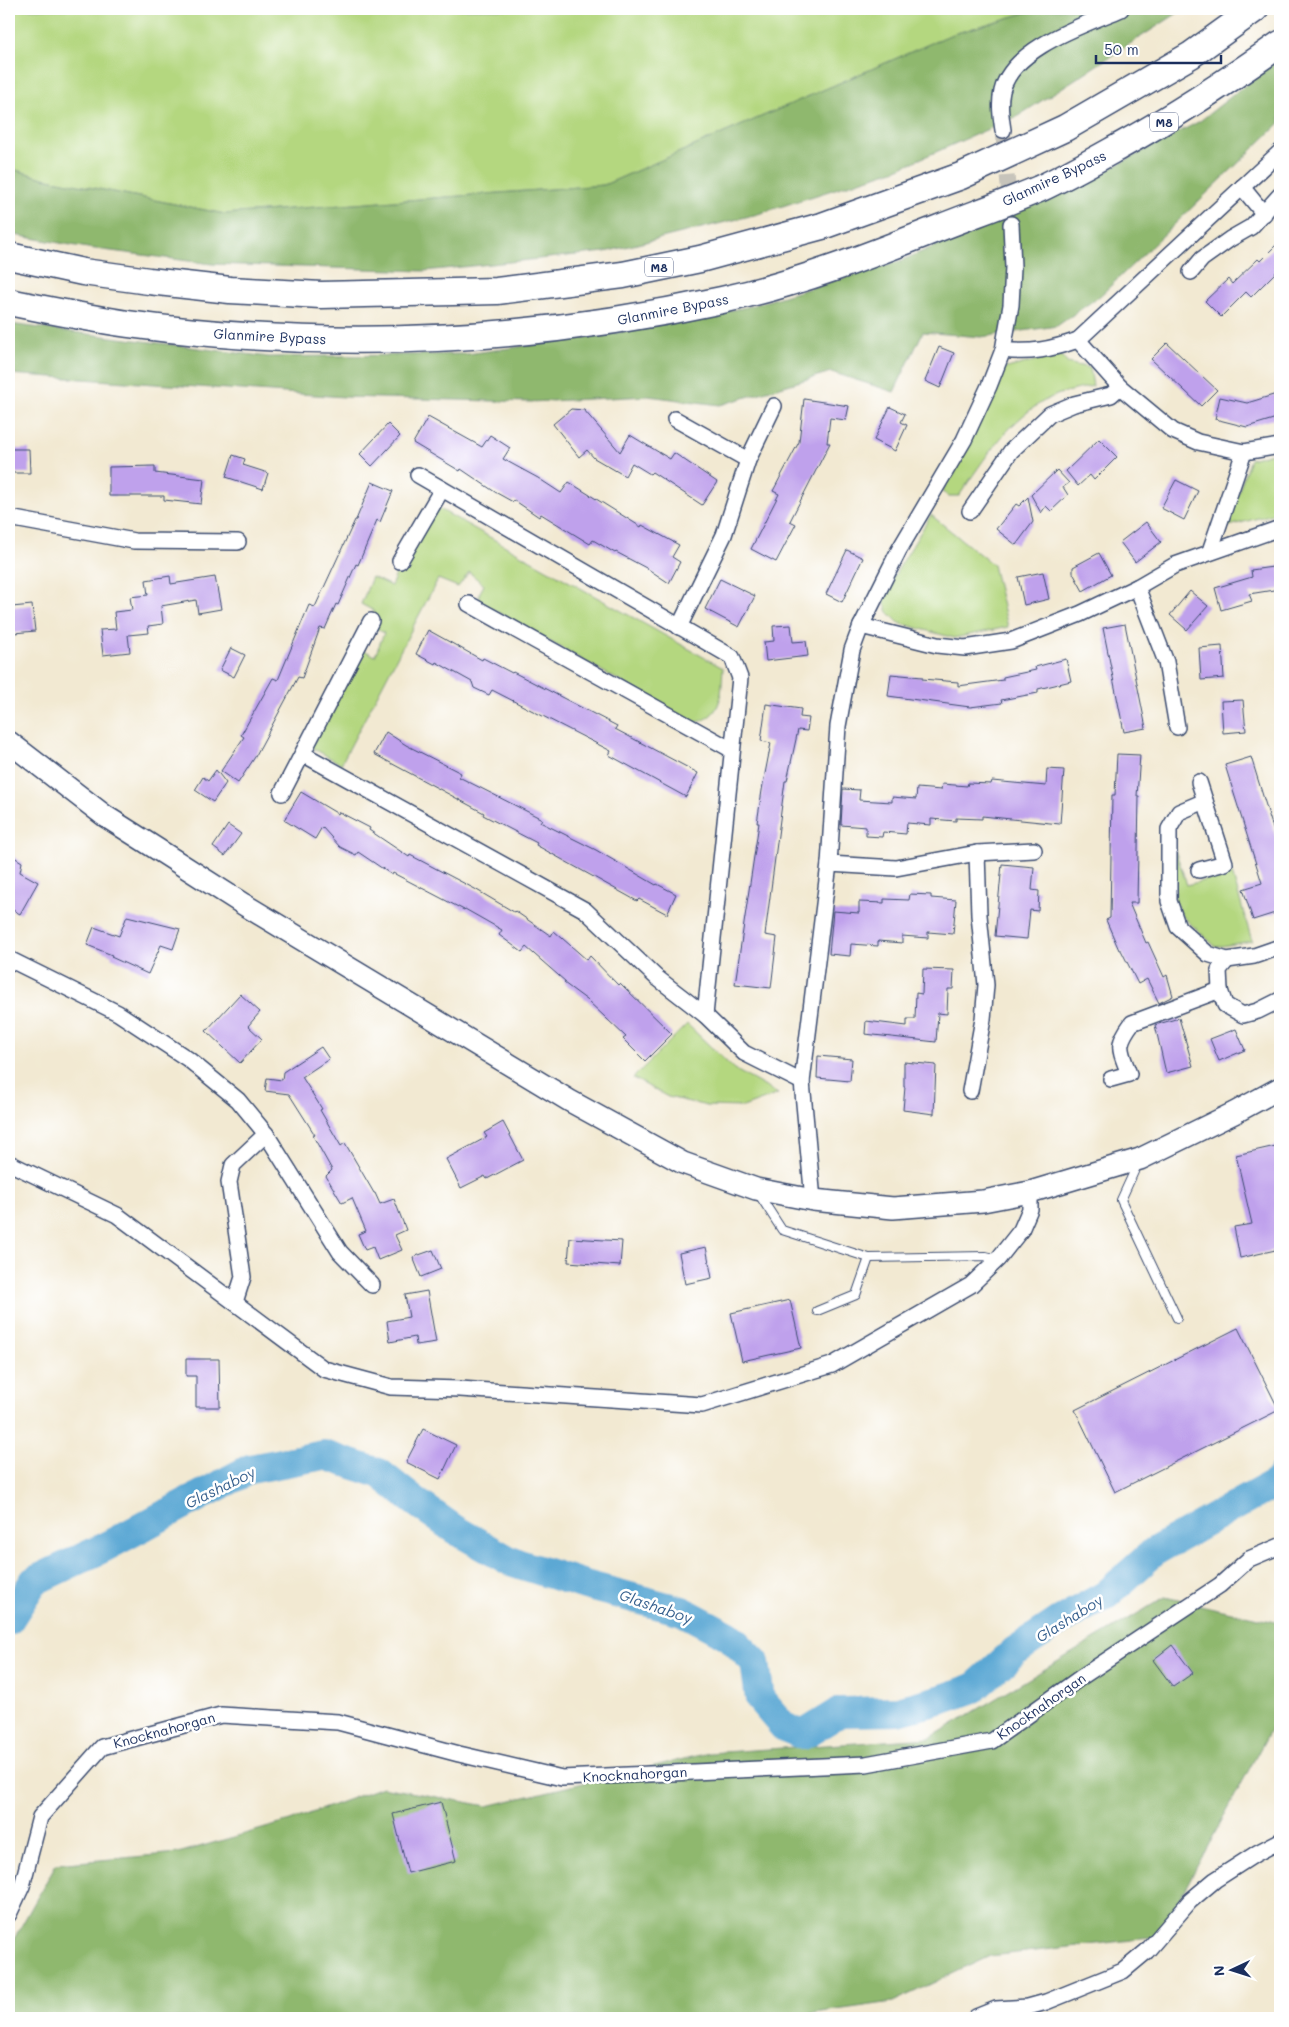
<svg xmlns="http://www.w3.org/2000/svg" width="1289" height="2027" font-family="Mali,sans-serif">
  <rect width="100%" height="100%" fill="#fff"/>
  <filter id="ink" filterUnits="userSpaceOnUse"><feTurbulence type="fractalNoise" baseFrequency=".02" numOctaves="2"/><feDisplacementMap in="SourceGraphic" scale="10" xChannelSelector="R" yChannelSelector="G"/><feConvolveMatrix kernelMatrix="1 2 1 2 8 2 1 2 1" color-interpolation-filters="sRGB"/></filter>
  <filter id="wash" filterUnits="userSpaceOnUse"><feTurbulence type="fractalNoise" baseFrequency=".0096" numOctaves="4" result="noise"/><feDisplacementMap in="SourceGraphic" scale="20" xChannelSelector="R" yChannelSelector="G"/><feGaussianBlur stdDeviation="1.12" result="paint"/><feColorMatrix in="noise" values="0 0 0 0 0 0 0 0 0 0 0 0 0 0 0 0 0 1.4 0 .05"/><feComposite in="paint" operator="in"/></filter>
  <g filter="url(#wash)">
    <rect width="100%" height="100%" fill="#f2e9d2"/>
    <g fill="#b4d77f" stroke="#68836e">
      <path d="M9,9h1029l-88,26 -346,150 -379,29 -182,-36 -34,-10z"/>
      <path d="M1059,352l8,11 23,5 3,18c-13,3 -28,5 -41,11 -41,19 -68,62 -93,99h-10l-7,-4 61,-123 50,-13z"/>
      <path d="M1280,451v61l-54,15 24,-68z"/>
      <path d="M436,507l287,161c-2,25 1,48 -29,55l-214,-121 -1,-8 5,-9 -15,-13 -11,15 -20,-8 -97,185 -30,-17 51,-98 13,7 9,-23 -12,-7 2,-15 -13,-7 11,-27 19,9 32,-75z"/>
      <path d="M931,515l62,50 15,62 -54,11 -55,-15 -11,-11 -6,-16z"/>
      <path d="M1175,850l12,35 45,-12 20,68 -36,6 -34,-31 -7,-14z"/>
      <path d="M687,1024l47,45 44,25 -35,13 -36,-1 -39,-9 -35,-19z"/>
    </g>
    <g fill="#8fb86e" stroke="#557466">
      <path d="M1038,9h146l-166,107 -121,53 -139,45 -153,38 -181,19 -212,-7 -124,-16 -79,-14v-66l34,10 182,36 379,-29 346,-150z"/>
      <path d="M1280,58v65l-179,172 -44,31 -76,11 -58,-5 -29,60 -63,-20 -111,33 -72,-9 -118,6 -186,-5 -335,-23v-50l260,33 198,-3 149,-21 131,-26 153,-46 179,-76 121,-64z"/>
      <path d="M1165,1597l115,26v89l-121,225 -169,19 -97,46 -114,16h-770v-70l47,-84 122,-11 112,-32 92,-34 105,19 222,-53 221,-15z"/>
    </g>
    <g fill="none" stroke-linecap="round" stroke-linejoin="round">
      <path stroke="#5ba8d4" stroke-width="30" d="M9,1620l25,-39 69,-33 147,-79 74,-14 55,18 34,27 41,29 56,32 75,24 97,26 47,25 26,26 5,37 24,28 19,8 37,-23 58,-1 45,-12 31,-11 41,-37 46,-31 45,-25 49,-44 121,-68 4,-5"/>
    </g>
    <g id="blocks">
      <g fill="#bfa1ec">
        <path d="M1280,241v27l-29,29 -5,-5 -25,25 -16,-16 23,-22 4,5 26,-25 2,2z"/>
        <path d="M1167,343l50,47 -16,16 -50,-47z"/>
        <path d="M939,347l15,6 -14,35 -15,-7z"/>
        <path d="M1280,393v24l-33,10 -32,-8 5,-22 27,6z"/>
        <path d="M804,399l45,7 -3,14 -16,-2 -3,25h3l-40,78 6,3 -20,38 -25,-13 28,-55 -6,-3 26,-49z"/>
        <path d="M890,407l15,7 -4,8 6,3 -12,26 -21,-11z"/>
        <path d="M571,409l13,1 36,42 10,-17 40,24 4,-6 43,29 -15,23 -50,-33 -2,2 -18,-11 -7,13 -31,-18 -7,-8 -8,7 -26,-33z"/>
        <path d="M428,417l54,30 8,-12 20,13 -7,11 35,19 23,15 8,-11 72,45 1,-2 37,20 -7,12 8,5 -11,21 -21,-14 -32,-17 -1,1 -22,-13 -3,4 -49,-30 -2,3 -25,-17 -1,2 -18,-10 -34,-23 -1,2 -47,-28z"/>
        <path d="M388,424l12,12 -28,30 -12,-12z"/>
        <path d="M1099,439l18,18 -23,23 -4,-5 -12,11 -12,-15z"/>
        <path d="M9,449h20l1,24h-21z"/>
        <path d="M233,455l12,4 -2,6 25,8 -5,16 -37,-12z"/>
        <path d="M155,466v7l49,6 -3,25 -37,-4v-4h-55v-29z"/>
        <path d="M1057,470l12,13 -6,4 5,8 -17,16 -5,-5 -5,7 -10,-18z"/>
        <path d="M1176,480l22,11 -14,29 -23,-12z"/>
        <path d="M372,482l21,9 -13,31 -3,-2 -19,45 -2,-1 -18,41 -2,-1 -11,25 -5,-1 -18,50 -4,-1 -43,80 -17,26 -17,-12 23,-34 -3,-2 32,-57 5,2 31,-75 6,2 40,-87h1z"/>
        <path d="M1028,497l5,25 -17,23 -20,-16 20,-25 3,2z"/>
        <path d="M1146,522l15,20 -26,20 -15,-20z"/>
        <path d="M847,550l16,8 -21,44 -16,-8z"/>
        <path d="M1099,553l12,22 -28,16 -10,-18v-6z"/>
        <path d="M1280,566v23l-31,5 3,7 -31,9 -6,-22 37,-11 -1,-7z"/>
        <path d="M1043,572l6,27 -25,6 -6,-28z"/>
        <path d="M170,576l1,8 44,-7 6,32 -23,4 -2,-13 -35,6 2,18 -15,2 1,7 -21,2 2,17 -27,3 -3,-25 16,-1 -2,-17 18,-2 -2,-13 18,-2 -2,-15z"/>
        <path d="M720,579l35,17 -16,31 -34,-18z"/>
        <path d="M1190,591l18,15 -21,24 -17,-15z"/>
        <path d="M32,605l3,26 -21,2 -2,-26z"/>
        <path d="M1125,624l21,104 -22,4 -21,-104z"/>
        <path d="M791,625l2,17 13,-1 2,15 -42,5 -2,-19 10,-1 -1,-15z"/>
        <path d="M428,630l54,30 1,-2 29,15 1,-1 104,54 -2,3 83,44 -12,24 -77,-42 2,-4 -119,-61 -3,5 -15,-7 -2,-6 -36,-20 -1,2 -19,-10z"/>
        <path d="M1222,646l2,32 -23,2 -2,-32z"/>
        <path d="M231,648l14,7 -11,22 -14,-7z"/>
        <path d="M1066,659l5,22 -33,8v4l-37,7 1,3 -32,4 -82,-11 3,-22 31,3v2l36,3v4l45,-6v-3l33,-7 -1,-3z"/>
        <path d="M1243,700l3,31 -23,2 -2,-32z"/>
        <path d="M766,704l35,5 -1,8 9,1 -2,13 -9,-1 -11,51h-2l-20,154 12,2 -6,51 -36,-4 24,-161h-2l6,-39 8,-41 -10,-2z"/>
        <path d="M386,732l20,13 55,28 -2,4 83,42 -2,3 56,28 60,35 1,-1 19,10 -9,20 -28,-15 -2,2 -101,-56 1,-2 -54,-28 1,-2 -110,-59z"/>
        <path d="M1117,754l23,1 -3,41h2l-2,107h-8l17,40 2,-1 16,35 3,-2 6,21 -14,7 -12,-24 -9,5 -17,-34h-2l-13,-30 4,-2 2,-123h3z"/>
        <path d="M1251,757l29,94v58l-5,2v2l-22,7 -10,-31 19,-6 -37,-118z"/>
        <path d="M1047,769l17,1 -4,54 -78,-8v3l-26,-1v3l-25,-2v6l-24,-2 -1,11 -23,-2 -1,5 -16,-1v-9l-25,-2 2,-36 17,1 -1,10 33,2v-5l24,2 1,-11 24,2 1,-6 25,2 1,-3 23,1 1,-3 54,5z"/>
        <path d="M216,770l10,13 -13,19 -18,-12 8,-13 5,4z"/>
        <path d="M301,792l37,22 1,-2 31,16 -1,2 40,27 1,-2 65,34 39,23 1,-1 36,25 3,-5 33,29 3,-4 28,29 2,-2 52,51 -27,27 -22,-22 3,-2 -39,-37 -23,-17 2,-1 -40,-35 -4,5 -23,-17 3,-5 -37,-21 -1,1 -71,-37 -1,2 -34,-23 -2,3 -16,-8 -18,-20 -7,12 -31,-19z"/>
        <path d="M228,825l13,9 -16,22 -12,-9z"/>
        <path d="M9,854l13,8 -2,10 18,10 -18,32 -11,-6z"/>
        <path d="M1002,864l32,3 -2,23 7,1 -1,20 -8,-1 -3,29 -32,-3z"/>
        <path d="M910,894l21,1v3l25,2 -3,34 -25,-2v6l-26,-2v7l-24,-2v5l-27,-2 -1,12 -21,-2 4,-43 26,2v-11l25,1v-4l25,1z"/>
        <path d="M127,916l53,13 -7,20 -12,-4 -13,29 -37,-17 1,-2 -25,-10 7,-18 25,9z"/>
        <path d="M923,969l31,1 -1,19h-5l-1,25 -9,-1 -2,29 -71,-8 1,-13 41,5v-7h8l1,-26 6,1z"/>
        <path d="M240,994l20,18 -12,14 14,13 -22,24 -34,-32z"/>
        <path d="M1179,1018l14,48 -27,7 -11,-48z"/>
        <path d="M1236,1029l9,21 -26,11 -9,-22z"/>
        <path d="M321,1047l8,12 -27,18 20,32 -2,1 21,36 4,-3 29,50h1l5,11 14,-5 12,31 -11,5 7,15 -24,10 -5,-13 -8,3 -7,-16 8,-3 -14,-33 -10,5 -16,-27 6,-6 -19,-34 2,-1 -26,-41 -24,-3 2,-13 15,2 1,-8z"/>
        <path d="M818,1056l34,3 -2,22 -33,-3z"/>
        <path d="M904,1062l32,3 -2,49 -31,-4 2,-23h-1z"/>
        <path d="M503,1122l20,38 -36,19 -2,-3 -24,12 -15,-29 41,-22 -3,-4z"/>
        <path d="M1280,1145v104l-40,9 -6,-31 18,-3 -16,-69z"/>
        <path d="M570,1238l52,3 -2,25 -52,-4z"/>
        <path d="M706,1247l6,31 -27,6 -6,-31z"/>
        <path d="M433,1250l8,19 -20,8 -8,-20z"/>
        <path d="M427,1291l9,51 -20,3 -1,-8 -25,5 -3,-21 22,-4 -4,-22z"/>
        <path d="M790,1300l11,48 -59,13 -11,-48z"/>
        <path d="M1238,1328l41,82 -164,82 -40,-82z"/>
        <path d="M186,1359h33l1,48h-24v-31h-10z"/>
        <path d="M423,1429l33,16 -16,34 -34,-17z"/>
        <path d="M1172,1645l21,28 -20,14 -20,-27z"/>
        <path d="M441,1802l15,59 -48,12 -15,-59z"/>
      </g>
    </g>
  </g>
  <g filter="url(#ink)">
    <use href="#blocks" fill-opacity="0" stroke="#3b4b6f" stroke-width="1"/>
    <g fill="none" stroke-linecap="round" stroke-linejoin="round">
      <path stroke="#c7c4bb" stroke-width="15" stroke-dasharray="15 8" stroke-linecap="butt" d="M1003,130l7,78"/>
      <defs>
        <g id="service">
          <path d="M1138,1163l-17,37 56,118"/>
          <path d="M758,1193l24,37 87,28 117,-2 12,3"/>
          <path d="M817,1311l39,-16 13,-37"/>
        </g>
        <g id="minor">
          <path d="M1003,130c-2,-13 -4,-26 -1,-39 10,-43 82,-66 119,-82"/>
          <path d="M1242,187l22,27"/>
          <path d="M1191,272l11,-13 28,-20 21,-12 29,-32"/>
          <path d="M1078,340l202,-188"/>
          <path d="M1003,350c27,4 49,-1 75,-10l42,47 53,44 25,11 46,10 36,-6"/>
          <path d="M675,419l73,41"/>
          <path d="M418,475l314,182 8,21 -35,337"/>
          <path d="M970,511l41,-60 39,-37 24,-10 37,-9 9,-8"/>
          <path d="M9,518l125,23 104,1"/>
          <path d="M1210,551l34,-99"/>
          <path d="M400,561l42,-72"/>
          <path d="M1137,587l29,75 11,65"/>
          <path d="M469,604l263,146"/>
          <path d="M861,626l76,19 28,3 46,-7 69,-27 57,-27 38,-22 105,-37"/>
          <path d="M679,627l45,-92 24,-75 26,-54"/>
          <path d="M303,754l282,156 71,67 49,38 39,38 58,29"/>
          <path d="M1199,782l26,81 -26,7"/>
          <path d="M282,793l89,-172"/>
          <path d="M1205,801l-26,11 -10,17v72l9,26 30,27 19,6 27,-4 26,-9"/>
          <path d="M829,864l67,4 81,-15 57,-3"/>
          <path d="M9,959l109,54 70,46 50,41 28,34 74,118 32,33"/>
          <path d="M1227,960l-8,10 1,20 5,15 18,10 15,-4 22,-11"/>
          <path d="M1111,1079l18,-5c-9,-25 -14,-28 3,-51l88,-33"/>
          <path d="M970,1091l13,-72 3,-34 -7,-70 -2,-62"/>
          <path d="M9,1163l108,52 207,154 67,18 69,2 242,16 130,-40 139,-80 27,-26 23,-29 9,-21v-17"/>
          <path d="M813,1200l-11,-118 27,-218 9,-138 14,-76 9,-24 38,-76 65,-110 25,-54 14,-36 8,-45 2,-38 -2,-43"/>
          <path d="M235,1302l8,-25 -14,-95 4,-17 33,-31"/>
          <path d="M9,1914l13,-28 18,-69 62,-70 119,-32 117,7 121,32 103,24 304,-14 126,-23 88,-63 140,-93 29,-26 31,-13"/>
          <path d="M976,2017l20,-8 32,-2 18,-5 77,-31 24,-20 43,-50 25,-21 42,-27 23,-12"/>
        </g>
        <path id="secondary" d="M9,742l96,74 30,19 108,69 327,197 113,62 73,26 57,11 80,8 90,-7 47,-9 110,-33 94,-46 46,-25"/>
        <g id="motorway">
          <path d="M9,256l74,16 66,9 81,9 91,5 176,-4 126,-16 77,-16 122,-33 139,-50 104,-48 126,-73 64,-46"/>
          <path d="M9,302c39,8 79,16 119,22 198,27 399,19 594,-24 75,-16 146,-44 217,-72 33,-13 67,-25 100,-39 28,-13 56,-29 83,-44 56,-31 106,-64 158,-101"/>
        </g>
      </defs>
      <use href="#service" stroke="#3b4b6f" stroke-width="10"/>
      <use href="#minor" stroke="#3b4b6f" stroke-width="18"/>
      <use href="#secondary" stroke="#3b4b6f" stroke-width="24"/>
      <use href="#motorway" stroke="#3b4b6f" stroke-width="29"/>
      <use href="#service" stroke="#fff" stroke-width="8"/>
      <use href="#minor" stroke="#fff" stroke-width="15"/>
      <use href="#secondary" stroke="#fff" stroke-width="21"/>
      <use href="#motorway" stroke="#fff" stroke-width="26"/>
    </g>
  </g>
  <g text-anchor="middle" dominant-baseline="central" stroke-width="5" stroke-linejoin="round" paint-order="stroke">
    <g fill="#fff" stroke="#5f6d8e" stroke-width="1">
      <rect x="1150" y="112.5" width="28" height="19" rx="4"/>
      <rect x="645" y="257.5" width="28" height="19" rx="4"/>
    </g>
    <g font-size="12" font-weight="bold" fill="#1b2f5e">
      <text x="1164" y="122">M8</text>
      <text x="659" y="267">M8</text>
    </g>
    <g font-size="14" fill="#1b2f5e" stroke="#fff">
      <text transform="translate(1054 178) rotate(-25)">Glanmire Bypass</text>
      <text transform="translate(673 309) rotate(-11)">Glanmire Bypass</text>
      <text transform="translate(270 336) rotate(3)">Glanmire Bypass</text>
      <text transform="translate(1041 1706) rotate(-35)">Knocknahorgan</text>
      <text transform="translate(164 1730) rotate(-15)">Knocknahorgan</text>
      <text transform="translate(635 1774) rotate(-3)">Knocknahorgan</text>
    </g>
    <g font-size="15" font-style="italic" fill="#355f8d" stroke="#fff">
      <text transform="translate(220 1487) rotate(-26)">Glashaboy</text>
      <text transform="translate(656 1606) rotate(19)">Glashaboy</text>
      <text transform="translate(1069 1618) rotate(-32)">Glashaboy</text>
    </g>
  </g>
  <rect width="1289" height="2027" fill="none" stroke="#fff" stroke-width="30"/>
  <g transform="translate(1232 1970) rotate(266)" stroke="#ffffff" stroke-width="4" paint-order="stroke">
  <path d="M0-4L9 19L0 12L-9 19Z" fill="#1b2f5e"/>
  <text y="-8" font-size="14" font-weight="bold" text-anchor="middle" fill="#1b2f5e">N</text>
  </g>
  <path d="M1096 55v8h125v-8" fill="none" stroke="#1b2f5e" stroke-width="2.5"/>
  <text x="1104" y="55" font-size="15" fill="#1b2f5e" stroke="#ffffff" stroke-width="4" paint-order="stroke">50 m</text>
</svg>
